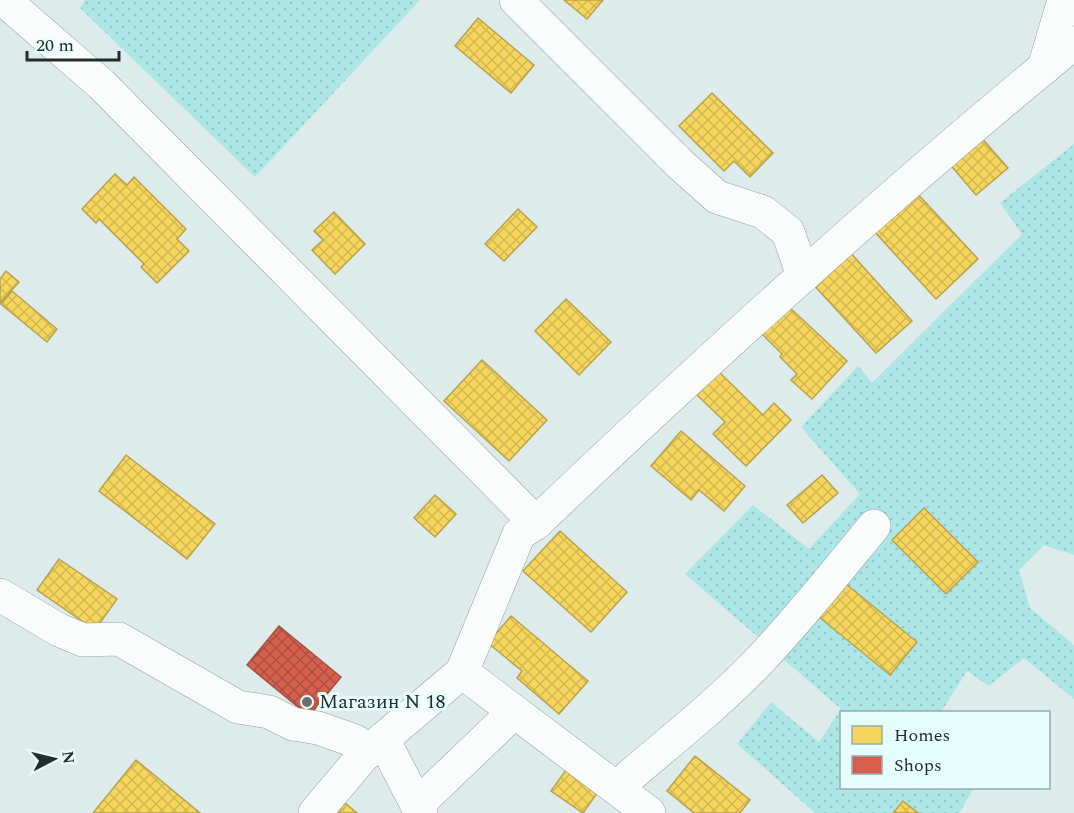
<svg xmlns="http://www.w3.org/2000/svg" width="1074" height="813" font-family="Spectral,serif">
  <defs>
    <pattern id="grass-dots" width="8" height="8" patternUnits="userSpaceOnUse" patternTransform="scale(1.5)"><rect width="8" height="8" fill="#ace6e6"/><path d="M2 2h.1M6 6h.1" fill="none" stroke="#94c6c6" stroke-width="1.8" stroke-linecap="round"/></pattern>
    <pattern id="homes-cross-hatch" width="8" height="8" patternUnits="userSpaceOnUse" patternTransform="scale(1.5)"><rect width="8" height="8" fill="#f6d55c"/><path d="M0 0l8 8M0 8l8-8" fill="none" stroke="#d3b750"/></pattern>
    <pattern id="shops-cross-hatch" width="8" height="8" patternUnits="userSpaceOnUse" patternTransform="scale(1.5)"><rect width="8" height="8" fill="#d6604d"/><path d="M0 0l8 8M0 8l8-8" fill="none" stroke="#ad5040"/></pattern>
  </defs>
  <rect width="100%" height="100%" fill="#deebeb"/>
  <g fill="url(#grass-dots)">
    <path d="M85,0h335l-165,177 -175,-169z"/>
    <path d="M1074,144v411l-30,-10 -25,25 11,38 44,37v54l-50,-41 -35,28 -22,-15 -26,41h-99v76h132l-15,25h-144l-78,-69 34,-42 48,40 22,-33 -156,-135 68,-69 56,44 51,-55 -59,-67 57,-61 14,17 150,-149 -22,-31z"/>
  </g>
  <g fill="url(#homes-cross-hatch)" stroke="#b7a34e" stroke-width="1.5">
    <path d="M564,0h39l-16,19z"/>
    <path d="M478,18l56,47 -23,28 -56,-47z"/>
    <path d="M712,93l61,60 -23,24 -16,-16 -10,10 -45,-45z"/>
    <path d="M979,135l29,33 -32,27 -28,-33z"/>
    <path d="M115,174l12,11 7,-8 52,52 -9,10 12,12 -32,32 -16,-16 3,-3 -45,-45 -3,4 -14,-14z"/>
    <path d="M914,190l64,69 -42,40 -64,-70z"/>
    <path d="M518,209l19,18 -33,34 -19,-17z"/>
    <path d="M334,212l31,32 -30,30 -23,-24 11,-10 -9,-9z"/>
    <path d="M847,249l65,72 -36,32 -65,-71z"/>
    <path d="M6,271l13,11 -19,21v-24z"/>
    <path d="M12,291l45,38 -10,13 -46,-38z"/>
    <path d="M566,299l45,43 -32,33 -44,-44z"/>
    <path d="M787,305l60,56 -35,38 -21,-19 6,-6 -17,-17 2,-3 -21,-21z"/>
    <path d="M482,360l65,60 -38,41 -65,-60z"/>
    <path d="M718,371l45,44 11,-12 17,17 -45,46 -33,-32 12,-12 -29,-28z"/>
    <path d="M681,431l64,55 -21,25 -25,-21 -8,10 -40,-34z"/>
    <path d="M126,455l89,69 -28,35 -88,-68z"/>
    <path d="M822,475l16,18 -35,30 -16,-18z"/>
    <path d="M435,495l21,19 -21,23 -21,-19z"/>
    <path d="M924,508l54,54 -32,32 -54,-54z"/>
    <path d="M560,531l67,61 -36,40 -68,-61z"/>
    <path d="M59,559l58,40 -22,31 -58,-40z"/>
    <path d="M846,584l71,58 -27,33 -71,-58z"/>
    <path d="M511,616l77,65 -29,33 -42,-36 5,-7 -34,-28z"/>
    <path d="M695,756l55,44 -10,13h-46l-27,-22z"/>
    <path d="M136,760l64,53h-107z"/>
    <path d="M566,770l32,22 -15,21 -32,-22z"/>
    <path d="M903,801l15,12h-25z"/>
    <path d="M345,803l12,10h-20z"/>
  </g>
  <path fill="url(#shops-cross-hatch)" stroke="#a15143" stroke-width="1.5" d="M279,626l62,51 -32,39 -62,-51z"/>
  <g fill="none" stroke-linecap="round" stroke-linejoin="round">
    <defs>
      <g id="minor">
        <path d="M4,0l97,84 435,439"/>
        <path d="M516,0l164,164 37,33 46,15 25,20 15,44"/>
        <path d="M1044,68l20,-68"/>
        <path d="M0,595l59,35 24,10 36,-1 119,68 31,5 24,12 25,4 37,13 8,15"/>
        <path d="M462,672l187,141"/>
        <path d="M383,739l38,74"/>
        <path d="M616,788c48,-42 99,-81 143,-127 41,-43 78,-90 115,-135"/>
        <path d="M417,805l97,-93"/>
        <path d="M315,813l48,-57 99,-84 57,-138 17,-11c174,-166 352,-328 538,-480"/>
      </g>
    </defs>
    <use href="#minor" stroke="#97a0a0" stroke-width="34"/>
    <use href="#minor" stroke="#fafcfc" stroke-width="33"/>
  </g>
  <circle fill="#657070" stroke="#e6fdfd" stroke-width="2" cx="307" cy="702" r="6"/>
  <g text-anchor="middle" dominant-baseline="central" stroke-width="6" stroke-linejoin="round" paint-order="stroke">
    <g font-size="20" fill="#242d2d" stroke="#e6fdfd" text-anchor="start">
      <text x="319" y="702">Магазин N 18</text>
    </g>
  </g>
  <rect x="840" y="711" width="210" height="78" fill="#e6fdfd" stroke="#98aaaa" stroke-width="1.5"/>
  <rect x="852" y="726" width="30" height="18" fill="#f6d55c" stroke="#98aaaa" stroke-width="1.5"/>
  <text x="894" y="741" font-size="18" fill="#242d2d">Homes</text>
  <rect x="852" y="756" width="30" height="18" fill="#d6604d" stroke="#98aaaa" stroke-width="1.5"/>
  <text x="894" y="771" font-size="18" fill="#242d2d">Shops</text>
  <g transform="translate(54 759) rotate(83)" stroke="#e6fdfd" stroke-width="4.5" paint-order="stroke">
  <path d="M0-4.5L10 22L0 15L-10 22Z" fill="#242d2d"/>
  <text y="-9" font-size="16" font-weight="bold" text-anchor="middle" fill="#242d2d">N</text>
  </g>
  <path d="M27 51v9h92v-9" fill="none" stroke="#242d2d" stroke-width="3"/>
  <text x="36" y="51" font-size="18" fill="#242d2d" stroke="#e6fdfd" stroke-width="4.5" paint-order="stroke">20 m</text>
</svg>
